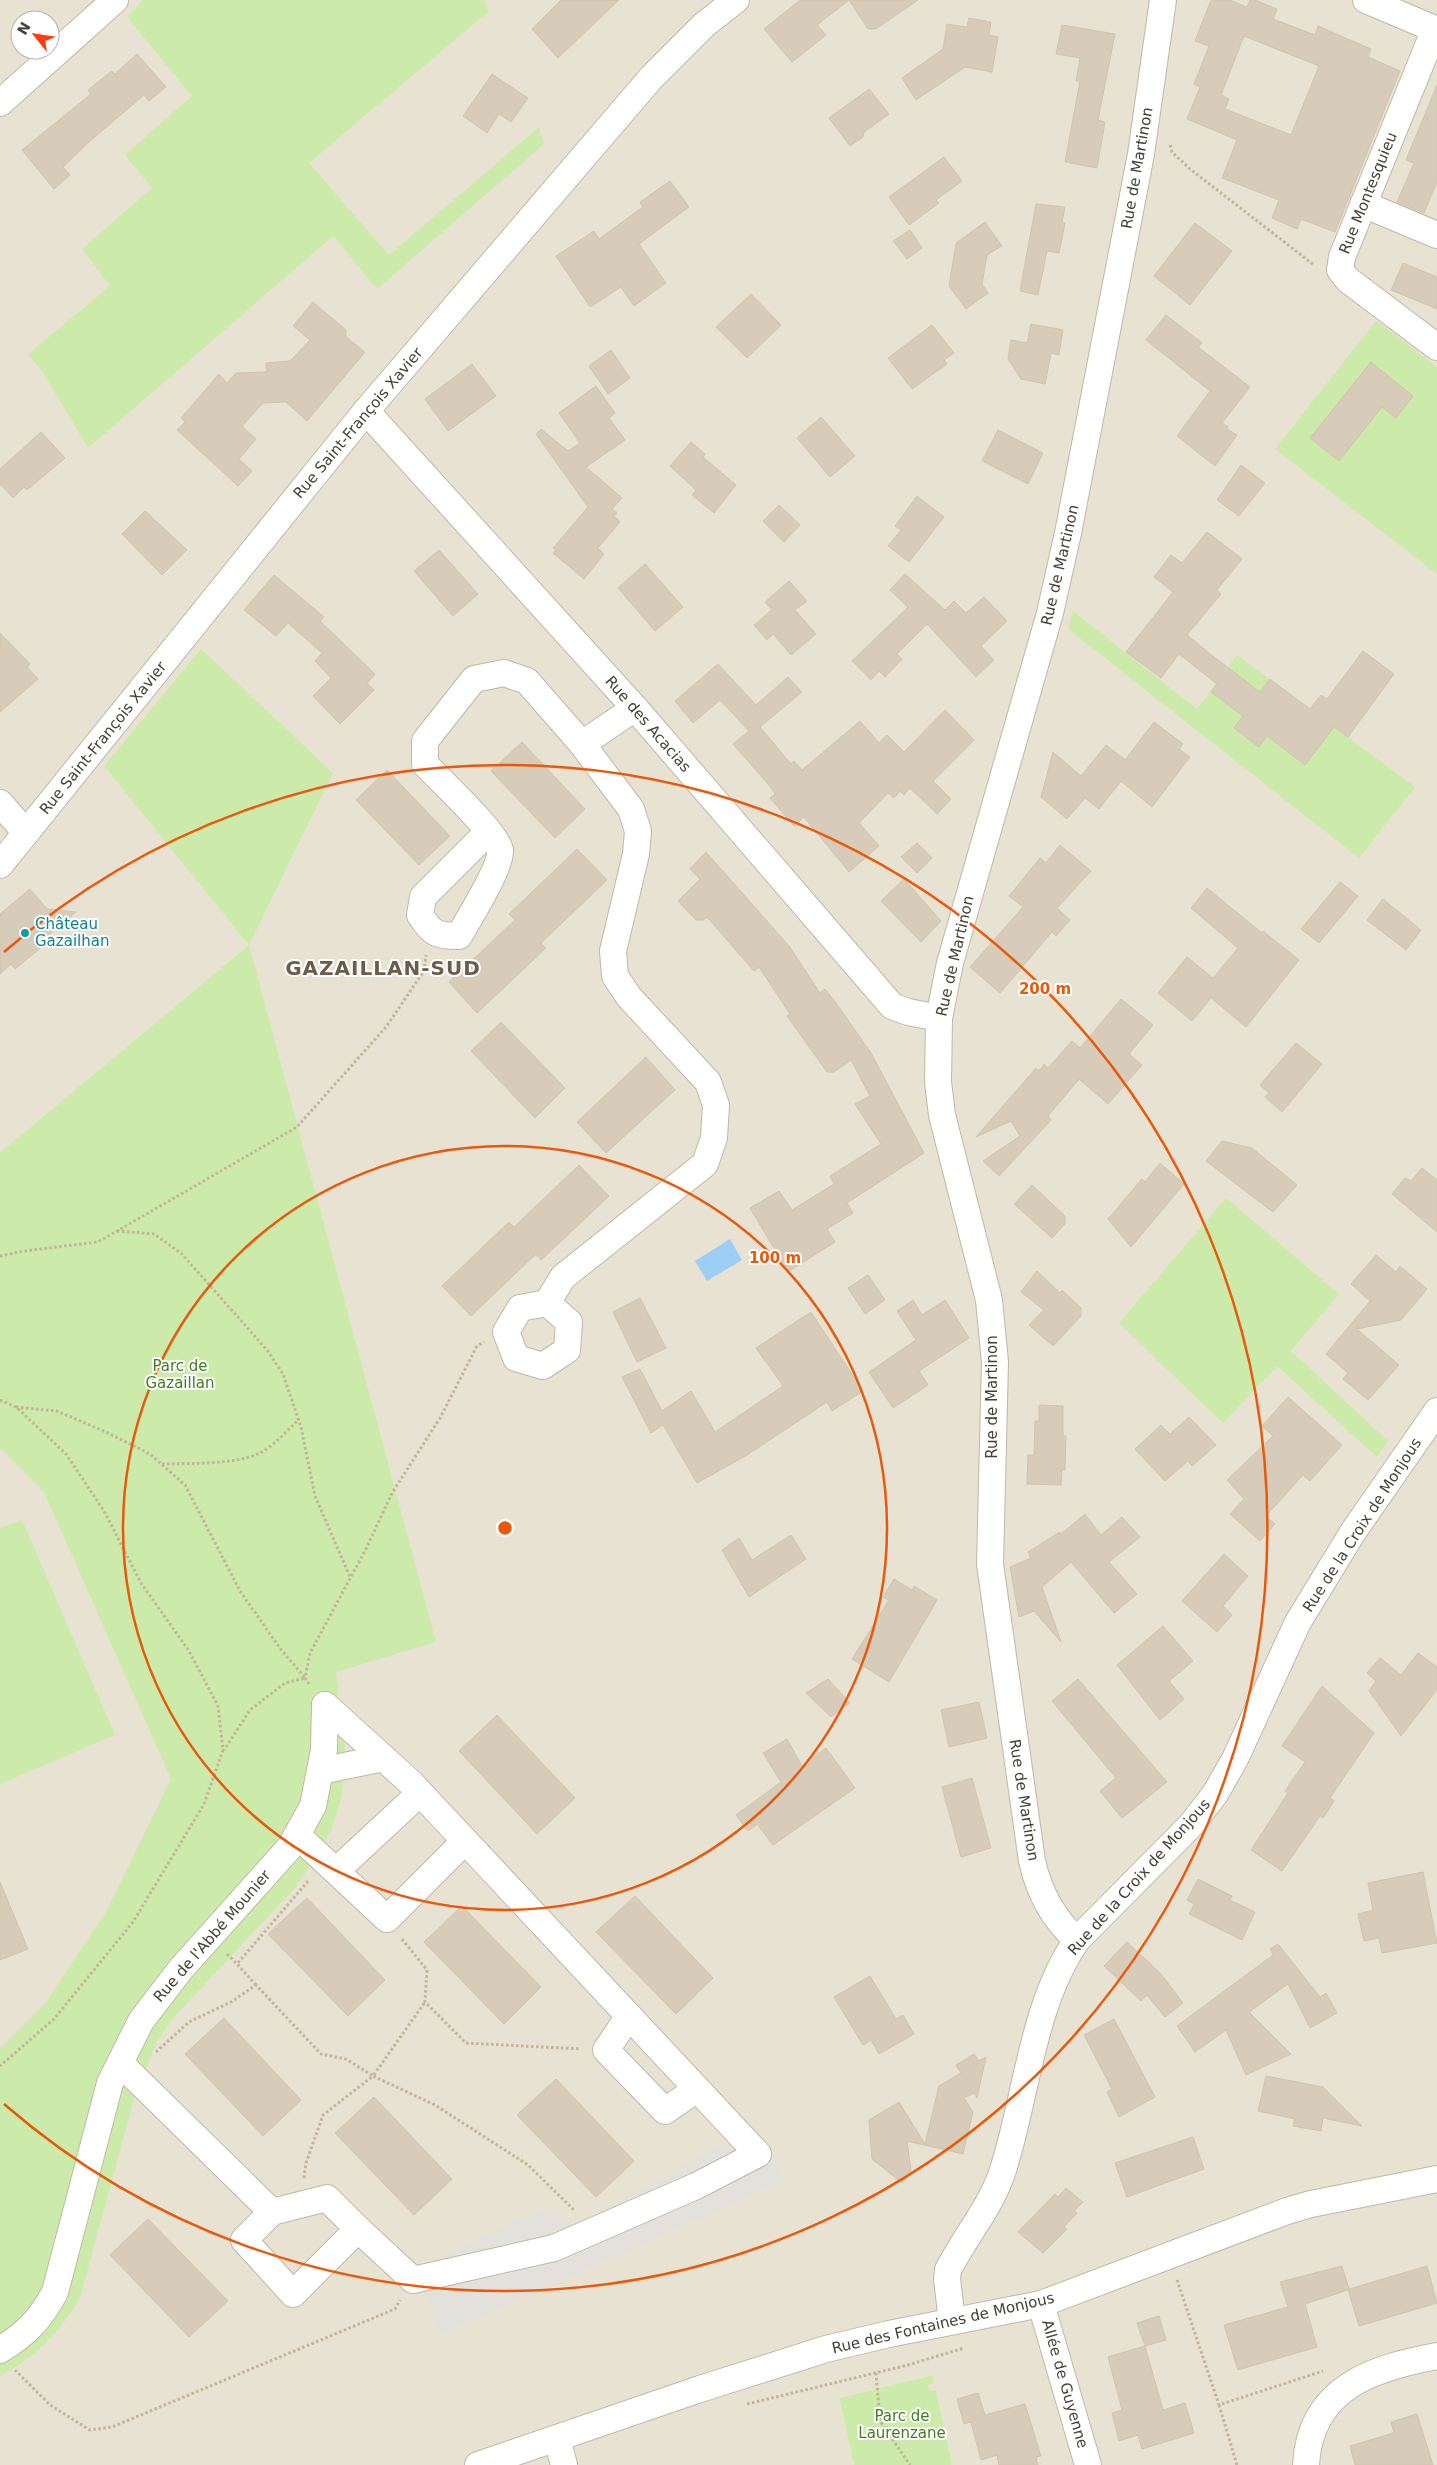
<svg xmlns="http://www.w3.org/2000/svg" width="1437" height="2465" font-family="'DejaVu Sans',sans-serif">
  <rect width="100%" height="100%" fill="#f4f0e5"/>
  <path fill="#e8e2d2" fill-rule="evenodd" d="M0,0h1437v2465h-485l-16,-75 -7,1 -1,-7 6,-1 -2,-8 -93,23 15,67h-854zM20,20h30v30h-30z"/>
  <g fill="#ccebaa">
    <path d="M143,0h341l5,11 -180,152 80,92 150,-128 5,17 -167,145 -44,-53 -245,212 -46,-77 -14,-17 82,-68 -28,-37 70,-61 -27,-33 67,-59 -65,-79z"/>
    <path d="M1376,321l61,46v207l-162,-125z"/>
    <path d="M1073,611l124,98 40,-54 178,132 -56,71 -291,-229z"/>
    <path d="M201,649l132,124 -84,172 187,697 -100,30 10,87 -5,39 -9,30 -16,29 -22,32 -117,125 -20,27 -22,55 -55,202c-19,33 -46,61 -80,78v-327l44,-44 63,-95 64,-131 -127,-287 -44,-44v-295l249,-208 -145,-179z"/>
    <path d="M1226,1198l113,96 -48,57 97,90 -11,16 -100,-91 -54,57 -104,-100z"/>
    <path d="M22,1520l93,215 -115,49v-256z"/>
    <path d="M933,2375l1,8 -6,2 1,6 7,-1 16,75h-98l-15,-67z"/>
  </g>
  <path fill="#e4e1dd" d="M753,2126l32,54 -344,154 -26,-65 135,-63 21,24z"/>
  <path fill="#9ccef6" d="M730,1239l12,21 -35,21 -12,-20z"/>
  <g fill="#d6ccb9" stroke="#d1c4ac" fill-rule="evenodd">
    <path d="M561,0h58l-61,58 -26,-29z"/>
    <path d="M800,0h118l-42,29h-8l-19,-29 -32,25 9,10 -34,27 -28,-33z"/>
    <path d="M1211,0h18l18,7 3,-7h5l22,9 -4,10 42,16 3,-9 53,23 -3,8 32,14 -65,161 -34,-13 -4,10 -25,-11 7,-18 -57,-22 15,-38 -50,-21 13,-32 -6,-3 15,-38 -14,-5zM1244,36l75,30 -28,69 -66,-26 4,-10 -8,-4z"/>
    <path d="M969,18l22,4 -2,13 9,2 -6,35 -27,-5 -49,33 -14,-22 41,-29 4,-25 20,3z"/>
    <path d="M1062,25l53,9 -17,86 7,2 -8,46 -32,-6 15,-81h-4l4,-23 -24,-4z"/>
    <path d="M137,54l29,33 -17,14 -5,-6 -54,46 -27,26 7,8 -16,14 -32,-39 69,-56 -3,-4 24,-19 3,3z"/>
    <path d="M492,74l36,24 -17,24 -12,-8 -12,19 -24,-17z"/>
    <path d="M1437,85v97l-13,31 -27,-11 17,-39 -8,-3z"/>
    <path d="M869,89l20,25 -25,18 -1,5 -13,9 -21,-28z"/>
    <path d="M944,157l18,24 -26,19 3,3 -30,22 -20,-28z"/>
    <path d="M670,181l19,26 -50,37 27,39 -32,23 -13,-19 -31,20 -34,-51 38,-25 5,8 44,-32 -3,-5z"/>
    <path d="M1036,204l29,3 -3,15 3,1 -6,30 -12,-2 -9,44 -18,-4z"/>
    <path d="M985,222l17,24 -15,9 -5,29 6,9 -22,16 -17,-23 7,-43z"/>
    <path d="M1195,223l37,28 -42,54 -36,-29z"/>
    <path d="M910,230l12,18 -15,11 -14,-18z"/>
    <path d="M1403,263l34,14v32l-46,-19z"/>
    <path d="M751,294l30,31 -34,33 -31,-31z"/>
    <path d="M313,302l33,28v7l19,15 -58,69 -21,-19 -23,1 -21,23 14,13 -17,20 13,12 -14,15 -61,-56 8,-8 -4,-4 38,-44 8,9 9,-10 31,-1 -1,-9 24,-2 20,-21 -17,-14z"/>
    <path d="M1166,315l36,28 -4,4 52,40 -28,36 6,4 -1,2 10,6 -22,31 -38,-30 33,-45 -64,-51z"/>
    <path d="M1031,324l32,6 -4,25 -8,-2 -6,31 -24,-5 -13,-20 3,-19 16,3z"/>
    <path d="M932,325l22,28 -10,7 3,4 -35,25 -24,-31z"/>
    <path d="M611,350l19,28 -22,16 -19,-28z"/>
    <path d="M1371,362l42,34 -17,22 -14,-11 -43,54 -29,-23z"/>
    <path d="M472,364l24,32 -48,35 -23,-32z"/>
    <path d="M596,386l19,27 -6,5 16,22 -39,27 36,31 -10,11 5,4 -3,3 6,6 -22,26 6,6 -20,25 -31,-26 3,-3 -3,-2 35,-41 -52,-73 5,-5 27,22 12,-8 -21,-30z"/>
    <path d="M821,417l34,39 -25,21 -33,-39z"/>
    <path d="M998,430l45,23 -15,31 -46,-23z"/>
    <path d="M41,432l24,26 -38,32 -3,-3 -11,11 -13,-14v-15z"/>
    <path d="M691,442l14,12 -2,3 33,28 -22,28 -22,-18 4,-5 -26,-24z"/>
    <path d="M1241,465l24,18 -26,33 -22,-16z"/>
    <path d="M917,496l27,21 -35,45 -21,-16 13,-16 -6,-4z"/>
    <path d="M779,505l21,20 -16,17 -21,-21z"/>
    <path d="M145,511l42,39 -25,25 -40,-41z"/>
    <path d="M1207,532l35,27 -25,31 4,4 -34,41 22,18 51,39 10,-13 40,30 11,-14 6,4 36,-48 31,23 -46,63 -14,-10 -29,38 -38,-29 -8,11 -25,-19 9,-12 -32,-24 6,-8 -38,-30 -18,24 -35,-26 47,-60 -19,-15 17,-22 11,8z"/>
    <path d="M439,550l39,44 -25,22 -39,-45z"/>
    <path d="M645,564l38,43 -28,24 -37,-43z"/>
    <path d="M905,574l40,36 9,-9 12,12 18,-16 23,24 -26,25 13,14 -18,17 -49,-53 -30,30 5,5 -17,18 -6,-6 -8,9 -19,-19 56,-54 -18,-17z"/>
    <path d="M274,575l50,42 -4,4 55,53 -8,9 7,7 -34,34 -27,-28 18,-18 -16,-17 7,-8 -34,-30 -12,13 -32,-26z"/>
    <path d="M789,581l18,20 -12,9 21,24 -25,21 -18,-21 -6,6 -13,-15 18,-15 -7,-8z"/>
    <path d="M0,633l30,31 -3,3 11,12 -38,33z"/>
    <path d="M718,664l38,41 32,-28 14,15 -42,35 31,37 3,-3 8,9 58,-49 19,22 8,-8 17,17 41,-42 29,30 -41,41 18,18 -14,15 -27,-26 -6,7 -4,-4 -6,7 -6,-5 -29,30 20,23 -30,26 -45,-55 -10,9 -24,-28 5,-4 -7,-10 -35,-40 16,-13 -29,-31 -27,23 -18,-22z"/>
    <path d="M1154,722l29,22 -4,5 11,8 -38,50 -31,-26 -22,28 -14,-11 -18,21 -26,-22 12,-45 28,24 25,-31 19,15z"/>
    <path d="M522,742l63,67 -30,29 -64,-67z"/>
    <path d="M387,770l63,66 -31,29 -63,-65z"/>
    <path d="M917,843l15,15 -15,15 -16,-16z"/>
    <path d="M1060,845l31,26 -34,37 13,12 -14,16 -4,-4 -52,61 -30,-26 53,-60 -14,-11 31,-38 6,5z"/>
    <path d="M577,849l30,31 -66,63 5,5 -69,65 -28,-31 66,-62 -6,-6z"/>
    <path d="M706,852l83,94 31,47 5,-4 11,14 35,50 53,100 -77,50 6,10 -26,16 8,13 -47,30 -38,-64 29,-17 13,19 42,-26 -4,-8 51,-32 -26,-40 15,-8 -19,-36 -17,12h-7l-40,-56 3,-2 -31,-47 -5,4 -47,-54 -4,3h-7l-18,-19 22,-22 -10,-10z"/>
    <path d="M904,879l37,42 -20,21 -40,-41z"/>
    <path d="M1340,882l18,14 -39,47 -18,-14z"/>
    <path d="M1207,888l55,45 1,-2 36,29 -53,67 -35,-29 -19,23 -34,-28 29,-36 26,21 25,-30 -47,-40z"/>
    <path d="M30,889l17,20 29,3 -36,30 3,4 -28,23 -4,-5 -11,10v-60z"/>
    <path d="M1383,899l38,31 -15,20 -39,-30z"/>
    <path d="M1121,999l32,26 -24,29 13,11 -34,39 -29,-25 -31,37 3,4 -52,56 -16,-15 37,-25 -9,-15 -35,16 60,-69 3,3 5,-7 4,4 24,-27 8,7z"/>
    <path d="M501,1022l64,66 -30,30 -64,-67z"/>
    <path d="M1296,1043l26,21 -40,48 -17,-15 4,-4 -9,-8z"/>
    <path d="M646,1057l29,33 -69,63 -29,-31z"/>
    <path d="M1222,1141l30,7 45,37 -24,27 -67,-51z"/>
    <path d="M1160,1163l24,21 -53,63 -23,-28 34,-40 3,3z"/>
    <path d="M579,1165l30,31 -68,64 -5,-6 -65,62 -29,-30 67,-64 5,5z"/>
    <path d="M1422,1168l15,12v52l-45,-38 13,-16 6,3z"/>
    <path d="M1032,1185l33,31v8l-13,14 -38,-34z"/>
    <path d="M1376,1255l20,17 4,-6 27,23 -26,31 -44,9 42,36 -31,35 -25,-21 5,-6 -22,-19 44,-53 -19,-17z"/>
    <path d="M1037,1271l23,22 2,-3 19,18v8l-28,30 -24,-21 15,-15 -23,-18z"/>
    <path d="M868,1275l17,25 -20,14 -17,-26z"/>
    <path d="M640,1298l26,50 -29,14 -24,-50z"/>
    <path d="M913,1300l9,15 23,-15 24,38 -50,33 9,14 -35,23 -24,-36 47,-32 -19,-29z"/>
    <path d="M811,1312l52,79 -31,20 -5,-9 -80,53 -50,28 -34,-58 -12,8 -29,-56 18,-8 22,42 29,-20 24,41 68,-46 -27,-38z"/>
    <path d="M1288,1397l54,48 -32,36 -7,-6 -37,41 9,8 -15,17 -30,-27 14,-15 -17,-19 46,-44 -11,-10z"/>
    <path d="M1039,1405l24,1v30h3l-1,34h-3l-1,15 -34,-1 1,-29h6l1,-34h4z"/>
    <path d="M1189,1417l27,28 -24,21 -4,-5 -23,20 -30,-32 26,-24 9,9z"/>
    <path d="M1085,1514l16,21 21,-18 18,20 -31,25 28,32 -23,19 -43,-51 -29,25 19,55 -27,-31 -15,6 -9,-50 21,-9 -3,-6 32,-20v3z"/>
    <path d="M791,1535l15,24 -57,38 -27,-47 17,-12 13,22z"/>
    <path d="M1224,1554l24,22 -25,30 9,9 -15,17 -35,-31z"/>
    <path d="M894,1579l18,11 2,-4 23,14 -48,82 -37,-23 37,-59 -6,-3z"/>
    <path d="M1163,1626l30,35 -24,20 15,18 -24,21 -43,-55z"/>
    <path d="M1418,1653l19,14v23l-36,46 -32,-45 7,-10 -9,-8 13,-15 21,17z"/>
    <path d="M828,1679l22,24 -19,14 -25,-24z"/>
    <path d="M1078,1679l89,103 -45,36 -22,-27 16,-13 -64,-77z"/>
    <path d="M1322,1686l52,47 -44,65 4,3 -11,17 -3,-2 -38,55 -31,-21 37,-57 -3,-2 20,-29 -23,-16z"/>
    <path d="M979,1702l8,36 -38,9 -8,-37z"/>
    <path d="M497,1715l78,83 -38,36 -78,-83z"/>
    <path d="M787,1739l15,27 24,-18 29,40 -82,57 -16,-21 -9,7 -12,-16 45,-33 -18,-29z"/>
    <path d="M972,1778l19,70 -30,9 -19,-70z"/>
    <path d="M1423,1872l14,71 -55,10 -3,-15 -15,3 -6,-27 15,-4 -5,-27z"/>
    <path d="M1198,1879l34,17 -2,4 25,12 -13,28 -53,-26 5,-10 -7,-4z"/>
    <path d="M0,1882l28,67 -28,11z"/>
    <path d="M635,1896l78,82 -37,36 -80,-82z"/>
    <path d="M307,1898l78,82 -37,36 -80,-82z"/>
    <path d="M462,1906l79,81 -37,37 -80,-82z"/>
    <path d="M1127,1942l34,32 22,29 -18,14 -18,-22 -6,6 -37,-35z"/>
    <path d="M1278,1944l42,53 6,-4 11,20 -27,15 -22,-44 -39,28 42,42 -45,21 -20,-45 -31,22 -18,-26 96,-71 -3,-6z"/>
    <path d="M870,1976l26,43 7,-4 11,19 -35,20 -8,-14 -8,5 -29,-48z"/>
    <path d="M224,2018l77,82 -38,36 -78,-82z"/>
    <path d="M1114,2019l41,78 -36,20 -12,-25 5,-3 -28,-54z"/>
    <path d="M974,2054l5,7 7,-4 -9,41 -3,-5 -10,5 9,14 -10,42 -56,-13 4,30 -9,12 -30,-24 -3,-39 30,-18 26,42 14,-58 22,-13 -5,-8z"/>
    <path d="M1266,2076l57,11 39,39 -39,-8 -2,13 -28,-5 2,-7 -37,-8z"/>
    <path d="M556,2079l78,82 -38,36 -79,-82z"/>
    <path d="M374,2097l78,82 -38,36 -79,-82z"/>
    <path d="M1193,2137l11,32 -77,28 -12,-34z"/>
    <path d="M1066,2188l17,14 -9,9 3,2 -13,14 3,2 -24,24 -25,-21 37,-38 3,3z"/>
    <path d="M148,2219l80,82 -39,36 -79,-82z"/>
    <path d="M1342,2266l7,23 78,-23 10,37 -78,23 -11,-36 -43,14 12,43 -79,23 -14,-45 64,-18 -8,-25z"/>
    <path d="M1159,2316l7,24 -21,6 -8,-23z"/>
    <path d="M1145,2346l18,64 22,-7 9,30 -52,16 -4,-14 -19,6 -7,-28 10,-3 -14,-53z"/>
    <path d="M978,2393l7,22 40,-11 16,52 -5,1 2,8h-39l-2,-10 -16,5 -10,-38 -7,2 -7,-25z"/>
    <path d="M1417,2414l16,51h-78l-5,-19 44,-13 -3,-11z"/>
  </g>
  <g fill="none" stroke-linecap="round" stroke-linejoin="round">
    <defs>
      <g id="minor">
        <path d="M1366,0l71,30"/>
        <path d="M1435,29l-93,228 -2,13 8,10 89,67"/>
        <path d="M0,103l115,-103"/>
        <path d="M1363,204l74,31"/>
        <path d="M366,411l269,297 257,298 16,6 31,6"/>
        <path d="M582,744l53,-36"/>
        <path d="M0,803l26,30"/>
        <path d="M488,832l-65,65 -3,18c12,19 17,21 39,21 9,-16 43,-70 41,-86 -4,-18 -60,-70 -75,-86v-23l49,-62 30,-6 23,8 55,63 49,65 7,22 -2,23 -23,97 2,25 14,21 79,85 8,23 -2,33 -9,26 -142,113 -16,26 -27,5 -14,24 10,26 27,8 24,-16 2,-28 -22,-19"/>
        <path d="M0,865l366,-454 285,-333 53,-53 32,-25"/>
        <path d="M325,1705l86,78 347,371 -62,32 -142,62 -141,32 -55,-51"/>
        <path d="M320,1771l64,-13"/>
        <path d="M297,1835l90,84 78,-78"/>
        <path d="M336,1871l84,-78"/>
        <path d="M1077,1940c-24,-21 -38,-48 -45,-79l-42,-297 5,-202 -6,-62 -47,-185 -4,-33 1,-64 11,-55 100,-350 18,-80 73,-379 22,-154"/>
        <path d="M629,2016l-23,34 59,61 32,-22"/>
        <path d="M120,2063l152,149 55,-14 31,31 -65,65 -49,-54 28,-28"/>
        <path d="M1041,2304l47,161"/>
        <path d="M952,2321l-5,-42 1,-9c18,-35 43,-63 55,-100 24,-75 29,-165 74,-230l114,-115 24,-31 20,-35 63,-137 55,-90 84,-121"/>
        <path d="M0,2350c26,-16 40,-30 55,-58l55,-209 31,-62 39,-51 110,-123 23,-41 11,-56 1,-45"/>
        <path d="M557,2439l7,26"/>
        <path d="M478,2465l222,-76 126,-40 63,-15 152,-30 246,-93 24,-7 126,-25"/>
        <path d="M1306,2465c4,-77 66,-97 131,-109"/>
      </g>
    </defs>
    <use href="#minor" stroke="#c0b8a6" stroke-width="28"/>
    <g stroke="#c3b497" stroke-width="3" stroke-dasharray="2.5 2.5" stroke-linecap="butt">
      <path d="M1170,145l2,7 18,17 124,96"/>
      <path d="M117,1231l37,3 27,19 86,97 16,24 18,53 14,69 35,81"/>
      <path d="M0,1256l24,-5 74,-9 199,-115 89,-100 38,-56 2,-16"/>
      <path d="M0,1400l16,7 50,47 38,57 37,72 48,68 29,55 5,44 -19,54 -71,118 -79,97 -54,47"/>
      <path d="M16,1407l41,4 53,23 40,20 35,31 55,106 39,56 26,31 -20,5 -35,27 -26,40"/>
      <path d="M162,1464c29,-1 69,1 96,-10 15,-7 29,-23 41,-35"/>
      <path d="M309,1684l-4,-6 5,-25 56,-104 26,-56 48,-75 37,-72 7,-4"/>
      <path d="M402,1939l25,31 -2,32 41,41 115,6"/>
      <path d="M227,1954l10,10"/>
      <path d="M256,1985l-19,-21 72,-84"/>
      <path d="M156,2052l33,-30 42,-20 25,-17 65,69 25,5 27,17 52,-74"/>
      <path d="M304,2178l2,-15 17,-48 50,-39 62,29 93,60 47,46"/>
      <path d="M1177,2280l42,125 104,-34"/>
      <path d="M15,2370l35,35 40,25 22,-3 283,-118 5,-9"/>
      <path d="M876,2373l4,48 30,44"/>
      <path d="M747,2404l161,-39 56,-17"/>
      <path d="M1219,2405l18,60"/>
    </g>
    <use href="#minor" stroke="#fff" stroke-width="26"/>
  </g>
  <g fill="none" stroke="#e8590c" stroke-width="2.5">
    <circle cx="505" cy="1528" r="382"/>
    <path d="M4 952A763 763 0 1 1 4 2104"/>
  </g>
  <circle fill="#0f9aa8" stroke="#fff" stroke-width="2" cx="25" cy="933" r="5"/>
  <g text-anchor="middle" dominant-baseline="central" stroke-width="4" stroke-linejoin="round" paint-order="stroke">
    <g font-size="15" fill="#464034" stroke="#fff">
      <text transform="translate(1137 168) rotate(-80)">Rue de Martinon</text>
      <text transform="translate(1368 193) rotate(-68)">Rue Montesquieu</text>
      <text transform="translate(358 423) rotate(-50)">Rue Saint-François Xavier</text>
      <text transform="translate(1060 565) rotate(-77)">Rue de Martinon</text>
      <text transform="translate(648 724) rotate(49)">Rue des Acacias</text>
      <text transform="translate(103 738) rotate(-51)">Rue Saint-François Xavier</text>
      <text transform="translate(955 956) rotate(-77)">Rue de Martinon</text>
      <text transform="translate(992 1397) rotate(-90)">Rue de Martinon</text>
      <text transform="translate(1362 1525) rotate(-57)">Rue de la Croix de Monjous</text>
      <text transform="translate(1024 1800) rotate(81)">Rue de Martinon</text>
      <text transform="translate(1139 1877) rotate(-48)">Rue de la Croix de Monjous</text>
      <text transform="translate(212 1936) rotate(-49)">Rue de l'Abbé Mounier</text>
      <text transform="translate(943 2323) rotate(-13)">Rue des Fontaines de Monjous</text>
      <text transform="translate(1065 2384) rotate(74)">Allée de Guyenne</text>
    </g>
    <g font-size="15" fill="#0d838f" stroke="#fff" text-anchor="start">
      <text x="35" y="924">Château<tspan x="35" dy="17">Gazailhan</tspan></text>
    </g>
    <g font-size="15" fill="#427d23" stroke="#fff">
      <text x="180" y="1366">Parc de<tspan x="180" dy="17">Gazaillan</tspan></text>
      <text x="902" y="2416">Parc de<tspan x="902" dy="17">Laurenzane</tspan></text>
    </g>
    <g font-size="20" font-weight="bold" letter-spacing="1" fill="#6a5e4a" stroke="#fff">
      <text x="383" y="968">GAZAILLAN-SUD</text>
    </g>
  </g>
  <circle cx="505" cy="1528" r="8" fill="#e8590c" stroke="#fff" stroke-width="2.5"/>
  <g font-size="15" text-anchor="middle" font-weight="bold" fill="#e8590c" stroke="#fff" stroke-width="4" stroke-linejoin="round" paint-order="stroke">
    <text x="1045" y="994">200 m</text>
    <text x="775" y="1263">100 m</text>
  </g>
  <g transform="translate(35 35) rotate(300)"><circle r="24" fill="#ffffff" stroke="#b5b3ae"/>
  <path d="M0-4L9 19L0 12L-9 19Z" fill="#ff3b10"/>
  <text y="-8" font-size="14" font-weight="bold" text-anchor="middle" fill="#464034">N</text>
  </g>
</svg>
